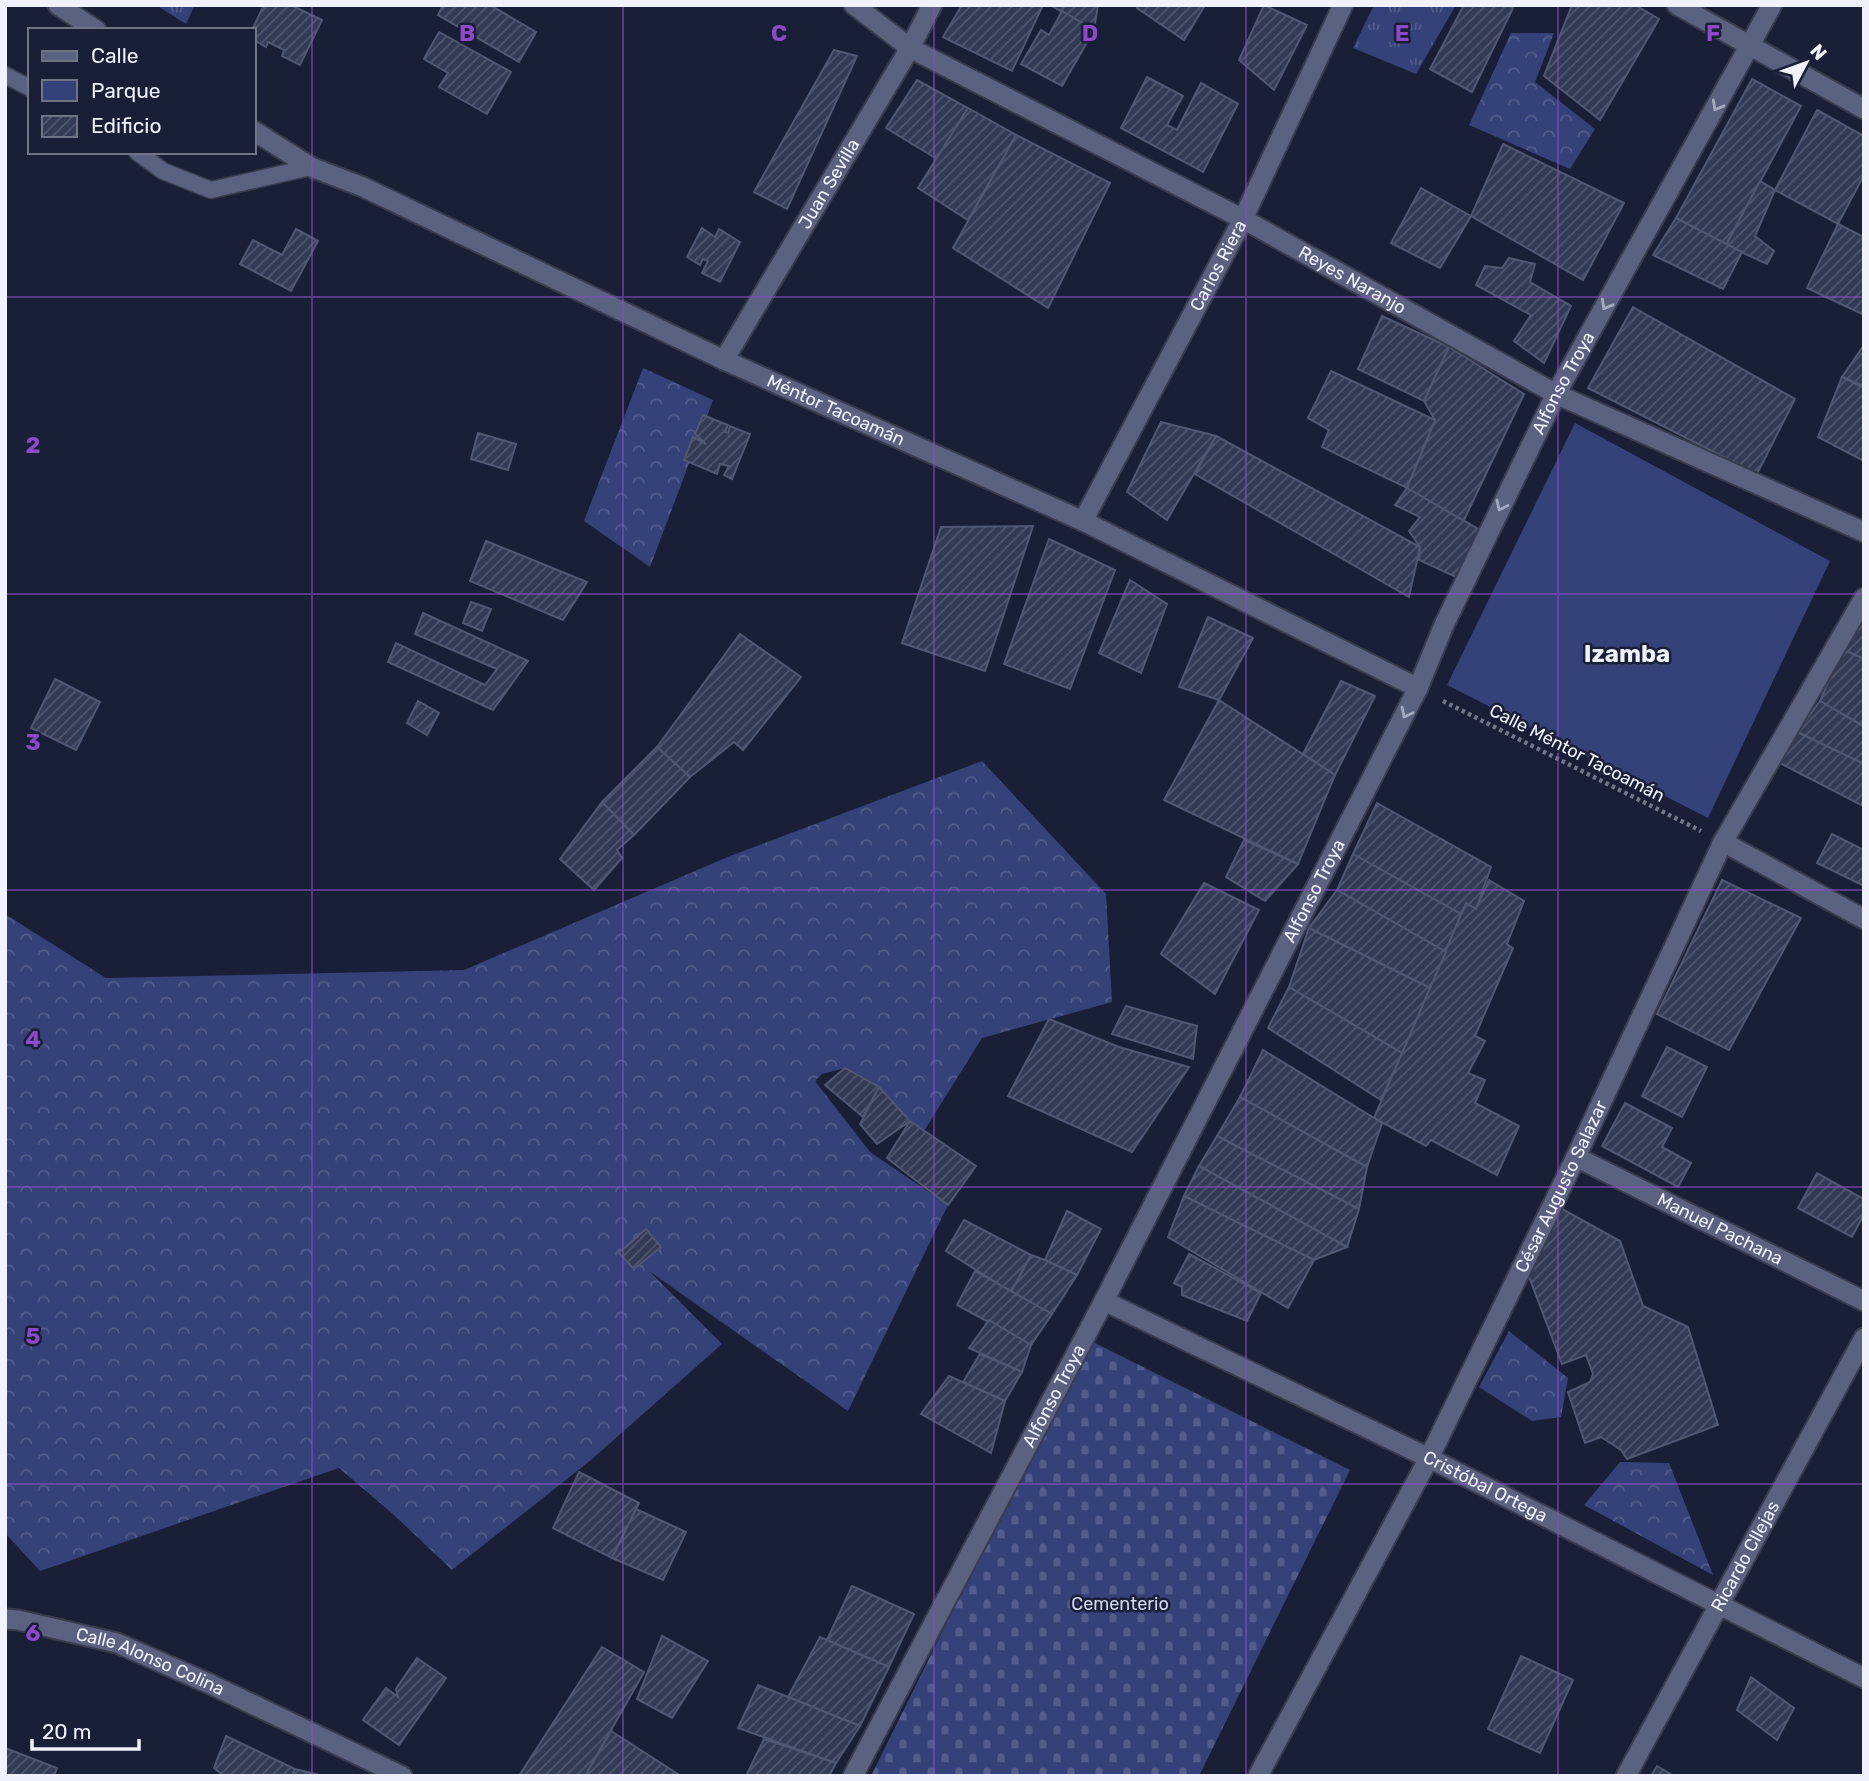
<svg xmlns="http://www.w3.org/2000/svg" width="1869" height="1781" font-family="Rubik,sans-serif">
  <defs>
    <pattern id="grass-tufts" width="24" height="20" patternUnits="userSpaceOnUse" patternTransform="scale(1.75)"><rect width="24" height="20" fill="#354179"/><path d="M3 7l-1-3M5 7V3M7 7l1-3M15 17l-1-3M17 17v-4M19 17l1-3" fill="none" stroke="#535d8d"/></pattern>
    <pattern id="forest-crowns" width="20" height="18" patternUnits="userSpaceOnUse" patternTransform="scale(1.75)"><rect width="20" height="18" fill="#354179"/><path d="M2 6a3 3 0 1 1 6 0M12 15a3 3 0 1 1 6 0" fill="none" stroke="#535d8d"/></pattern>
    <pattern id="cemetery-stones" width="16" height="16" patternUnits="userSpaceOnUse" patternTransform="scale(1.75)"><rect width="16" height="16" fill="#354179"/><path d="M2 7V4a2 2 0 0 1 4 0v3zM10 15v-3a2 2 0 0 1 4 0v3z" fill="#535d8d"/></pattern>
    <pattern id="building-hatch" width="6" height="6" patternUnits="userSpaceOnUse" patternTransform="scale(1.75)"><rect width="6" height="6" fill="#333a55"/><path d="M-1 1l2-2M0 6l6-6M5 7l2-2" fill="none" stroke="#51576e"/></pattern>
  </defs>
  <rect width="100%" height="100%" fill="#191f37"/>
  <g fill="url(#grass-tufts)">
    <path d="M156,5h39l-9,19z"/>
    <path d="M1374,5h82l-40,69 -63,-26z"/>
  </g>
  <g fill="url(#forest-crowns)">
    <path d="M1511,33h43l-19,49 60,47 -25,40 -101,-44z"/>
    <path d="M643,368l70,32 -63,167 -66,-46z"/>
    <path d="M982,761l124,133 6,108 -130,36 -58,93 -79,-63 -23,6 -7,7 55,71 78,53 -100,206 -199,-140 73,73 -131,116 -139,110 -58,-55 -55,-47 -299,103 -35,-38v-619l101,64 358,-8 266,-114z"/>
    <path d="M1509,1331l59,47 -7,39 -29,4 -53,-34z"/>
    <path d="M1620,1462l49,1 44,112 -129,-70z"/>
  </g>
  <path fill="url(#cemetery-stones)" d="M1087,1339l263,131 -151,306h-328z"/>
  <path fill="#354179" d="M1575,423l255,138 -122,257 -261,-133z"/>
  <g fill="url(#building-hatch)" stroke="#505874" stroke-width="2">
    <path d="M264,5h27l31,15 -22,45 -18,-9 2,-6 -16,-8 -2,5 -12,-7 -2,-10z"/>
    <path d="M443,5h47l46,27 -17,30 -81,-47z"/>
    <path d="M962,5h81l-31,66 -69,-34z"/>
    <path d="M1050,5h48l-4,25z"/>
    <path d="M1139,5h66l-21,35 -47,-32z"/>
    <path d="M1264,5l43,20 -33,65 -35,-30z"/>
    <path d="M1464,5h44l5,3 -41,84 -42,-23z"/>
    <path d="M1572,5h63l24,14 -59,101 -56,-44z"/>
    <path d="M1062,11l32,19 -32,56 -41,-22 20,-34 8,5z"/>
    <path d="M439,32l72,40 -24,42 -48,-27 9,-14 -24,-14z"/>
    <path d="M834,50l23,6 -70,153 -33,-17z"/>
    <path d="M1147,77l36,19 -16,29 10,5 24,-47 37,21 -35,68 -82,-44z"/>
    <path d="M1752,79l49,27 -75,139 -50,-27z"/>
    <path d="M917,80l51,28 -31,51 -51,-31z"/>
    <path d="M968,108l48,27 -48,85 -50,-32z"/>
    <path d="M1817,110l47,26v39l-26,49 -63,-34z"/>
    <path d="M1016,135l94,48 -62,125 -95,-60z"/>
    <path d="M1503,144l121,59 -41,77 -112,-64z"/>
    <path d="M1760,181l15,9 -20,46 19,15 -7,13 -41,-19z"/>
    <path d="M1421,188l50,28 -31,52 -49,-25z"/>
    <path d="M1676,218l66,34 -19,37 -70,-34z"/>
    <path d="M1838,224l26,13v78l-57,-27z"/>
    <path d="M702,228l13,9 4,-8 21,13 -20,40 -18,-9 6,-12 -5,-2 -3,6 -13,-8z"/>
    <path d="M296,229l22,12 -27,50 -51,-27 13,-24 29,15z"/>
    <path d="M1509,258l26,6 -5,18 41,24 -27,57 -30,-22 17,-26 -55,-30 9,-19 17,2z"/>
    <path d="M1633,307l162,92 -38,75 -169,-86z"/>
    <path d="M1382,316l67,31 -25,54 -66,-32z"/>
    <path d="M1864,345v41l-22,-9z"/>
    <path d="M1449,347l75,47 -61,128 -56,-34 28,-68 -11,-19z"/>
    <path d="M1331,371l104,49 -28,68 -85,-41 7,-17 -21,-12z"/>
    <path d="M1842,377l22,11v73l-46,-24z"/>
    <path d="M703,415l25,10 -3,7 3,1 2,-7 20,8 -18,45 -8,-4 5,-9 -9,-2 -3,10 -33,-14 9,-23 13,7 -11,-10z"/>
    <path d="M1161,422l55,14 -49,84 -40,-28z"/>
    <path d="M478,433l38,11 -8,26 -37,-11z"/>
    <path d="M1216,436l204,111 -11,50 -214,-123z"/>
    <path d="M1407,488l73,42 -24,47 -37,-17 1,-13 -11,-16 11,-14 -25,-12z"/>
    <path d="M1033,526l-48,145 -83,-28 39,-116z"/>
    <path d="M1049,539l66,31 -45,119 -66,-25z"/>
    <path d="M486,541l101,41 -24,38 -93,-39z"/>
    <path d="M1130,580l37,24 -26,69 -42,-20z"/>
    <path d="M471,602l20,7 -9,22 -19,-8z"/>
    <path d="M423,613l105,48 -35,49 -105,-48 8,-19 89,42 12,-16 -82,-35z"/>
    <path d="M1864,614v45l-22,-10z"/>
    <path d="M1208,617l45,21 -34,62 -40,-13z"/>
    <path d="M740,634l61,43 -58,73 -9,-8 -44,35 -33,-30z"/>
    <path d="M1842,649l22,10v67l-44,-25z"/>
    <path d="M55,679l45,23 -24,48 -45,-22z"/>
    <path d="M1341,681l34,15 -40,79 -32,-21z"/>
    <path d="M1219,700l116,75 -37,89 -134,-64z"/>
    <path d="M418,701l21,12 -12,22 -20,-12z"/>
    <path d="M1820,701l44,26v37l-67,-32z"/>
    <path d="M1797,732l67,32v35l-3,6 -81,-42z"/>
    <path d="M657,747l33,30 -56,58 -32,-33z"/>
    <path d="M602,802l32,33 -17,15 5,8 -28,32 -34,-31z"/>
    <path d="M1377,803l114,64 -15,42 -15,5 -108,-60z"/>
    <path d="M1832,834l32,16v36l-47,-23z"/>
    <path d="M1244,840l54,24 -33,37 -39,-24z"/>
    <path d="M1353,854l108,60 -15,38 -109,-62z"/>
    <path d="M1489,880l35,21 -17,43 6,4 -38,88 10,5 -17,32 17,7 -10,23 44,23 -22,49 -66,-35 -5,6 -52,-28 92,-215 10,6z"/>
    <path d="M1722,880l79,38 -72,132 -72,-36z"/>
    <path d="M1204,883l55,27 -44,84 -54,-40z"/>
    <path d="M1337,890l109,62 -16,36 -121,-60z"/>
    <path d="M1309,928l121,60 -28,65 -113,-66z"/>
    <path d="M1289,987l113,66 -21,47 -113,-72z"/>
    <path d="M1126,1006l71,20 -4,33 -81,-25z"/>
    <path d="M1049,1019l70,28 70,20 -57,85 -124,-56z"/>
    <path d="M1667,1047l40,20 -25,50 -40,-21z"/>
    <path d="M1263,1050l119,73 -15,44 -127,-70z"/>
    <path d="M845,1068l34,19 -16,30 -38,-32z"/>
    <path d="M879,1087l31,34 -33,23 -17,-20z"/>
    <path d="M1240,1097l127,70 -8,42 -142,-73z"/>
    <path d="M1625,1103l47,25 -10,19 29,16 -13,24 -76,-41z"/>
    <path d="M910,1121l66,45 -28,39 -61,-47z"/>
    <path d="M1217,1136l142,73 -12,38 -148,-81z"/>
    <path d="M1199,1166l148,81 -33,13 -130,-64z"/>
    <path d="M1817,1173l47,26v15l-12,23 -54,-29z"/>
    <path d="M1184,1196l130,64 -26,48 -120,-71z"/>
    <path d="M1562,1209l58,32 23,65 45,21 30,98 -91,34 -6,-9 -20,-13 -16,6 -17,-51 22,-10 3,-8 -7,-19 -24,9 -34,-90z"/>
    <path d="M1067,1211l34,18 -24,46 -32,-15z"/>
    <path d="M964,1220l67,35 -20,37 -65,-41z"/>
    <path d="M646,1229l15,18 -27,22 -15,-16z"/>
    <path d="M1189,1254l72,39 -14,28 -65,-26v-8l-8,-4z"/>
    <path d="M1031,1255l14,5 32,15 -25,39 -41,-22z"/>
    <path d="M975,1271l77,43 -21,31 -74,-40z"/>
    <path d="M989,1320l42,25 -9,27 -53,-24z"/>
    <path d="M980,1354l42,18 -17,29 -42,-19z"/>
    <path d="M949,1376l56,25 -14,52 -70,-39z"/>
    <path d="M579,1472l60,31 -27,55 -59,-30z"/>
    <path d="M636,1509l50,23 -23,48 -51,-22z"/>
    <path d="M852,1586l62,28 -25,53 -62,-27z"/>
    <path d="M662,1636l46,25 -36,57 -35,-19z"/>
    <path d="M820,1637l69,30 -29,59 -72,-29z"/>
    <path d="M602,1647l42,25 -59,104h-66z"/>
    <path d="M1521,1656l52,24 -33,73 -52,-24z"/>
    <path d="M417,1658l29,20 -47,67 -36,-25 23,-32 12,9 -2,-8z"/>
    <path d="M1751,1677l43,31 -17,32 -40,-30z"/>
    <path d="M758,1685l30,12 72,29 -24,37 -98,-35z"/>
    <path d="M611,1731l70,45h-96z"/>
    <path d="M226,1736l69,33 -3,7h-68l-10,-8z"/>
    <path d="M764,1739l72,24 -7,13h-83z"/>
    <path d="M5,1748l52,20 -3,8h-49z"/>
    <path d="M1657,1766l17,10h-23z"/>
    <path d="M295,1769l28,7h-31z"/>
  </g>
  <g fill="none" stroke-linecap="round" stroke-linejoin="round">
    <defs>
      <g id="service">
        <path d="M5,75l25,13"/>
        <path d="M137,152l26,19 48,19 100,-23"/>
      </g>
      <g id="minor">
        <path d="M58,5l38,25"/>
        <path id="s1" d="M854,5l56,43 333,171 313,175 308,138"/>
        <path id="s2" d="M254,131l57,36 52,20 361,173 359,161 335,167"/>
        <path id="s3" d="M724,360l186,-312 22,-43"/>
        <path id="s4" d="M1083,521l160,-302 100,-214"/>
        <path d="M1723,842l141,77"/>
        <path id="s5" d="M1576,1157l288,144"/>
        <path id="s6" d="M1104,1301l325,157 435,220"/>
        <path id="s7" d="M5,1619l13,1 99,23 93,41 192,92"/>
        <path id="s8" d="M853,1776l251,-475 314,-613 26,-63 112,-231 216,-389"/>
        <path id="s9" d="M1258,1776l171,-318 147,-301 147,-315 141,-244"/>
        <path id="s10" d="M1626,1776l238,-438"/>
      </g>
      <path id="tertiary" d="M1677,5l187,104"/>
    </defs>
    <use href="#service" stroke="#393c4f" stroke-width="19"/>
    <use href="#minor" stroke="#393c4f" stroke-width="23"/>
    <use href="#tertiary" stroke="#393c4f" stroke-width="23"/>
    <path stroke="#727689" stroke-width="4.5" stroke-dasharray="3.5 3.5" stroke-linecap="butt" d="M1443,701l258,130"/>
    <use href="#service" stroke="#5a627f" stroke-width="16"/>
    <use href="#minor" stroke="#5a627f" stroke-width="19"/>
    <use href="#tertiary" stroke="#5a627f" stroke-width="19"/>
  </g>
  <defs><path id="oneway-chevron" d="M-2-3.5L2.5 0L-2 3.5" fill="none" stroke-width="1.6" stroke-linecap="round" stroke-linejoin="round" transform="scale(1.75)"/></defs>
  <g stroke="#a5aabe">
    <use href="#oneway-chevron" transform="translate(1717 106) rotate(119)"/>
    <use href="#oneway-chevron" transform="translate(1606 305) rotate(119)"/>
    <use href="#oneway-chevron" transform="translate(1501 506) rotate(116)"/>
    <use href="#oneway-chevron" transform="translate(1406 713) rotate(117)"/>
  </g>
  <path fill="none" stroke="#8d4ac8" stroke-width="2" stroke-opacity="0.55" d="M312,5v1771M623,5v1771M934,5v1771M1246,5v1771M1558,5v1771M5,297h1859M5,594h1859M5,890h1859M5,1187h1859M5,1484h1859"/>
  <g text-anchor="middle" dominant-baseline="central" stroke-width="5" stroke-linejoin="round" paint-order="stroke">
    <g font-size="18" fill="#f0f3fe" stroke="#191f37">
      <text stroke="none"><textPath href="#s3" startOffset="205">Juan Sevilla</textPath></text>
      <text stroke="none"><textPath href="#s4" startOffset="289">Carlos Riera</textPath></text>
      <text stroke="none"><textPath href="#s1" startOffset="570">Reyes Naranjo</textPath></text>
      <text stroke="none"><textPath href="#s8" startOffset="1564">Alfonso Troya</textPath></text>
      <text stroke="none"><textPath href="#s2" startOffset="646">Méntor Tacoamán</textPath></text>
      <text transform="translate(1577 753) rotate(27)">Calle Méntor Tacoamán</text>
      <text stroke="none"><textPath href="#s8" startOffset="998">Alfonso Troya</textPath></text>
      <text stroke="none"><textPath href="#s9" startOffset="663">César Augusto Salazar</textPath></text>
      <text stroke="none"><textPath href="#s5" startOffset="161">Manuel Pachana</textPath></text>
      <text stroke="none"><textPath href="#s8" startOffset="430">Alfonso Troya</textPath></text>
      <text stroke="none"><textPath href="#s6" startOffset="424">Cristóbal Ortega</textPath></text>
      <text stroke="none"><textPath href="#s10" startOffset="250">Ricardo Cllejas</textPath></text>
      <text stroke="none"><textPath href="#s7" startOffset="152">Calle Alonso Colina</textPath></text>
    </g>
    <g font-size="18" fill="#d2d8ed" stroke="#191f37">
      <text x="1120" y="1604">Cementerio</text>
    </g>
    <g font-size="24" font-weight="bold" fill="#f0f3fe" stroke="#191f37">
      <text x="1627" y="654">Izamba</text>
    </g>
  </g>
  <g font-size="23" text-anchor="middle" font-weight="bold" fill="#8d4ac8" stroke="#191f37" stroke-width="5" stroke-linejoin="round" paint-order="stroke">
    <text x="467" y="41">B</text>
    <text x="779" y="41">C</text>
    <text x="1090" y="41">D</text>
    <text x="1402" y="41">E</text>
    <text x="1713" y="41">F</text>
    <text x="33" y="453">2</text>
    <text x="33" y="750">3</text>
    <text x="33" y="1047">4</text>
    <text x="33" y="1344">5</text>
    <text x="33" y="1641">6</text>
  </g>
  <rect width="1869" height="1781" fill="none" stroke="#f0f3fe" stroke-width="14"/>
  <rect x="28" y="28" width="228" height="126" fill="#191f37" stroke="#6f7487" stroke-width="2"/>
  <rect x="42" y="51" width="35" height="10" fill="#5a627f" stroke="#6f7487" stroke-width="2"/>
  <text x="91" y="63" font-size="21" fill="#f0f3fe">Calle</text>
  <rect x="42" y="80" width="35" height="21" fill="#354179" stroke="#6f7487" stroke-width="2"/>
  <text x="91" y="98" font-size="21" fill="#f0f3fe">Parque</text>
  <rect x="42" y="116" width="35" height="21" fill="url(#building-hatch)" stroke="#6f7487" stroke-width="2"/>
  <text x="91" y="133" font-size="21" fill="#f0f3fe">Edificio</text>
  <g transform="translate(1806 63) rotate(49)" stroke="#191f37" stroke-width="5" paint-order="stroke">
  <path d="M0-5L12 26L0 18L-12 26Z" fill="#f0f3fe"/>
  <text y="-10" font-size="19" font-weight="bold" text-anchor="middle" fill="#f0f3fe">N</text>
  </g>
  <path d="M32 1739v10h107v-10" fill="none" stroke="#f0f3fe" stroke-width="3.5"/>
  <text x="42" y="1739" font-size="21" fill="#f0f3fe" stroke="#191f37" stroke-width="5" paint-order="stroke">20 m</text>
</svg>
